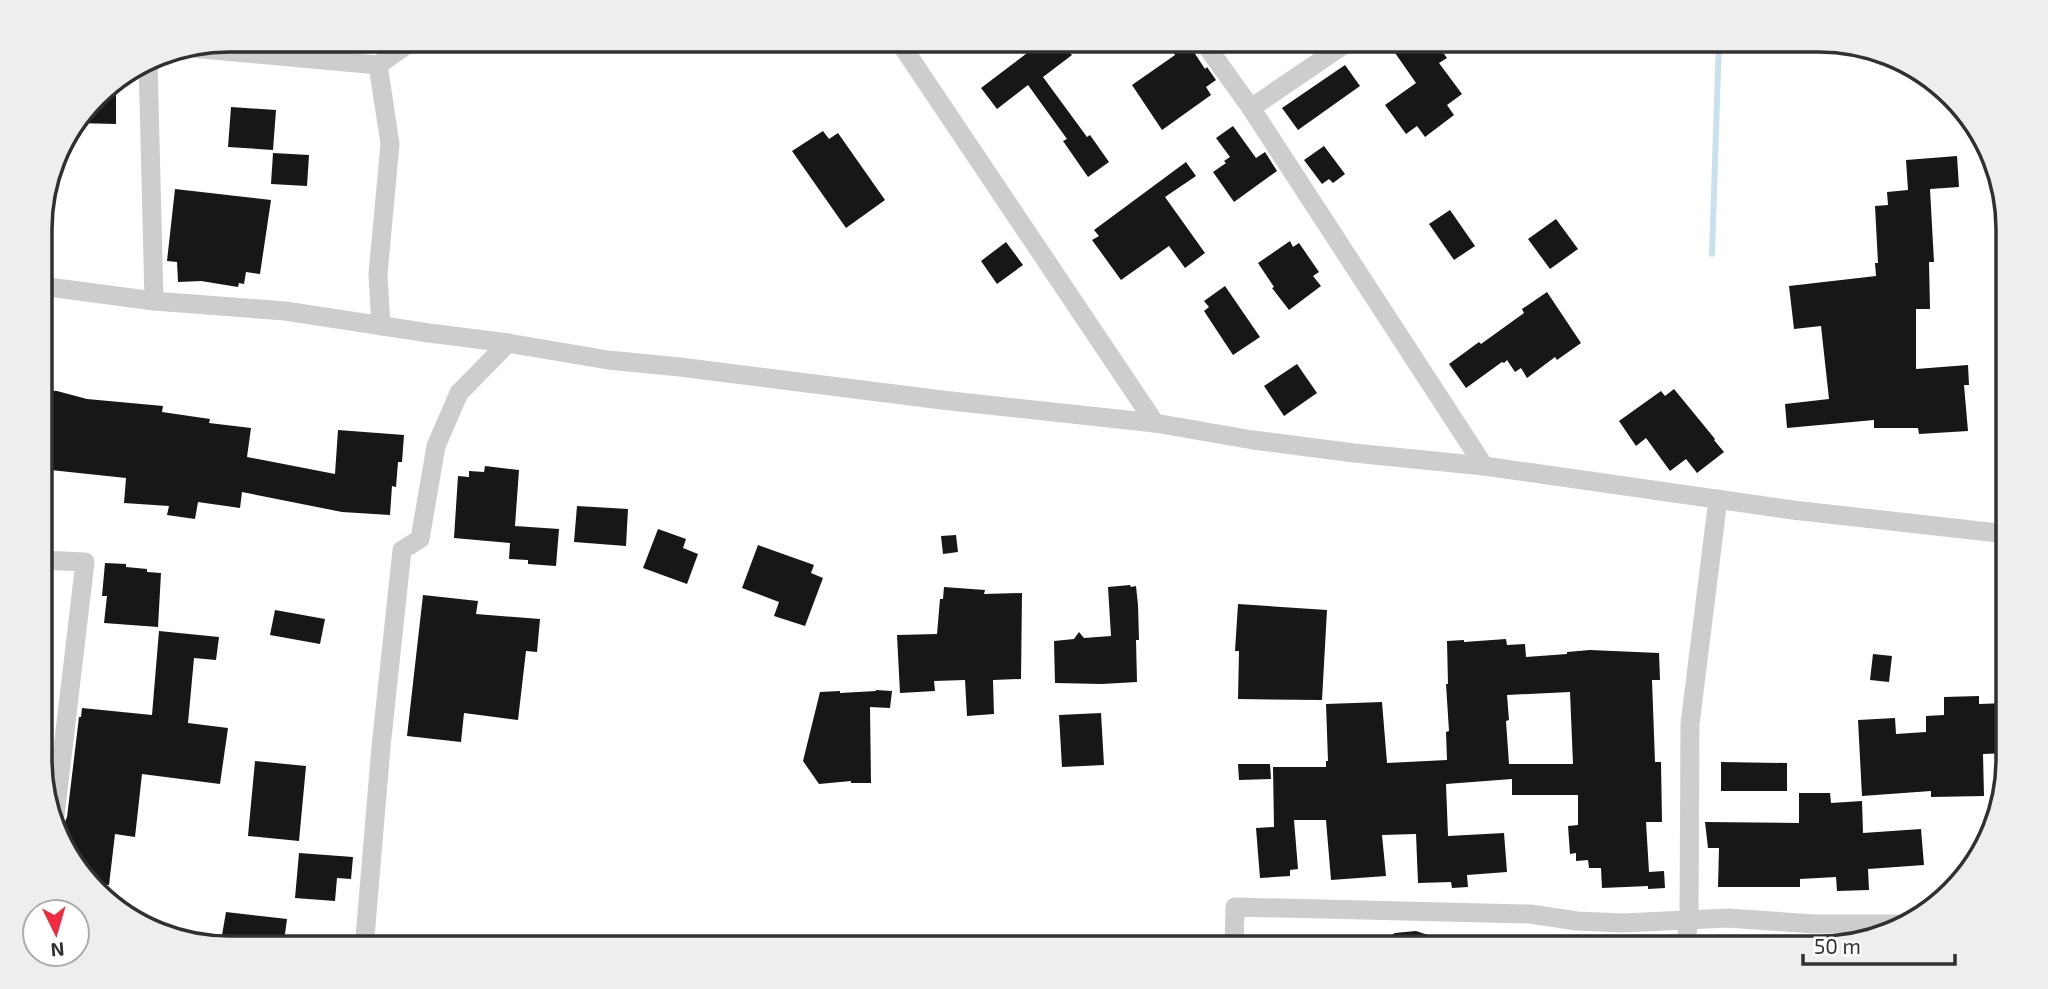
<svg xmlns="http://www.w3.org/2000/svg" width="2048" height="989" font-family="'Exo 2',sans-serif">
  <rect width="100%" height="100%" fill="#fff"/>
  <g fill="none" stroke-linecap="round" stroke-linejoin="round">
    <path stroke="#c9e1ee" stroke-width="6" d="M1712,254l7,-214"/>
  </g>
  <g fill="#171717" fill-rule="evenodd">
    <path d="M1023,40h61l-15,12 3,3 -29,22 44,60 3,-2 19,27 -21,15 -25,-36 4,-2 -39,-54 -31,24 -16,-21 50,-38z"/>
    <path d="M1386,40h48l13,18 -8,5 23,31 -15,11 7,10 -29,22 -8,-11 -11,8 -21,-29 31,-22z"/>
    <path d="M1188,43l17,26 2,-2 9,13 -10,7 5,8 -49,35 -30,-45 43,-30 -2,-3z"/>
    <path d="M1345,65l15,21 -62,44 -16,-22z"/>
    <path d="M116,80v44l-39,-1 27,-36z"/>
    <path d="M231,107l45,3 -3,40 -45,-3z"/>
    <path d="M1233,126l23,32 9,-6 12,19 -43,31 -21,-30 13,-9 -2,-2 6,-4 -14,-19z"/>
    <path d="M823,131l6,8 9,-6 47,67 -39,28 -54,-77z"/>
    <path d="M1324,146l21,28 -12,9 -4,-4 -7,5 -18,-24z"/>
    <path d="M273,153l36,2 -2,31 -36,-2z"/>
    <path d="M1957,156l2,31 -29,2 4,73h-5l1,47h-14v60l52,-4 1,20h-5l4,46 -49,3 -1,-6h-44v-8l-87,8 -2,-24 44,-5 -8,-73 -27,3 -5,-43 87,-10 -1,-13h3l-3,-57 13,-1 -1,-13 21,-2 -2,-30z"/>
    <path d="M1186,162l10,14 -31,21 40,56 -20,15 -16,-22 -48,34 -29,-40 7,-4 -5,-6z"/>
    <path d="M175,189l96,11 -11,74 -14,-2 -2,12 -5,-1 -1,4 -37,-6 -23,1 -1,-20 -10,-1z"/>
    <path d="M1450,210l25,36 -21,14 -25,-36z"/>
    <path d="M1556,219l22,30 -28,20 -22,-30z"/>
    <path d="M1290,241l3,6 6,-4 20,29 -6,4 8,10 -32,24 -17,-22 2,-1 -16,-24z"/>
    <path d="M1006,242l17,23 -26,19 -16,-23z"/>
    <path d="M1225,286l35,51 -27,18 -29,-44 5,-4 -5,-6z"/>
    <path d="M1547,292l34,51 -24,17 -2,-3 -28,21 -6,-10 -6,4 -8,-12 -3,3 -2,-1 -36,26 -17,-24 30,-22 2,2 43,-31 -2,-4z"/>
    <path d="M1297,364l20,29 -33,23 -20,-30z"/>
    <path d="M1674,389l41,50 -1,1 10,12 -27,21 -11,-14 -16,12 -24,-33 -10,8 -17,-25 42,-30 4,5z"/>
    <path d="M41,390l16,1 30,8 76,7 -1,6 48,7 -1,4 42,5 -4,29 88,17 3,-44 66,5 -2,27h-4l-2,25 -4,-1 -2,29 -48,-3 -100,-20 -2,16 -42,-6 -3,17 -28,-4 2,-9 -45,-3 2,-25 -85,-9z"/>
    <path d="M485,466l34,4 -4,56 44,3 -3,37 -28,-2v-4l-19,-1 1,-16 -56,-5 4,-62 11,1v-6l15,1z"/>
    <path d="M577,506l51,3 -2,37 -52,-4z"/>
    <path d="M658,529l28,10 -3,9 15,6 -11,30 -44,-16z"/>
    <path d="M956,535l2,17 -15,2 -2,-18z"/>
    <path d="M758,545l56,20 -3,8 12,5 -18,48 -31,-10 5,-14 -37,-14z"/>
    <path d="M105,563l21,1v3l21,2v3l14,1 -3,54 -54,-4 3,-27h-5z"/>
    <path d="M1130,585l1,2 5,-1 2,19 1,35h-3l1,42 -35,2 -47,-1 -1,-42 20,-2 5,-7 5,6 27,-2 -3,-49z"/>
    <path d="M944,587l41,3 -1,4 38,-1 -1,86 -28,1 1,34 -27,2 -2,-36 -31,1 1,10 -35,2 -3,-58 40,-1 3,-35h3z"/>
    <path d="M423,595l55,6 -2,13 64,5 -3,33 -11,-1 -8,69 -54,-7 -3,29 -54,-6z"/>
    <path d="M1238,604l89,6 -5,90 -84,-1 1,-48h-4z"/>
    <path d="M275,610l50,9 -5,25 -50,-9z"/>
    <path d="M159,631l60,6 -3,23 -22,-2 -6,65 40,5 -8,56 -78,-10 -7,63 -20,-3 -6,51 -19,-2 -11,-9 -19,-47 4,-3 3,-7 12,-100h2l1,-9 70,7z"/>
    <path d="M1506,639l1,6 18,-1 1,13 41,-3v-2l23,-2 69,3 1,27h-8l3,82h6l1,60h-16l3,50 15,-1 1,17 -17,1v-3l-46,2 -1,-20h-12l-1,-8 -12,1v-8l-6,1 -2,-28 10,-1v-30h-66v-16l-66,5 2,52 56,-3 3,39 -40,3 1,12 -16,1 -1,-6 -33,1 -2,-49 -34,1 4,41 -55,4 -5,-60h-32l4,49 -8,1v6l-30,2 -4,-50 18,-1 -1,-60h53v-6h2l-2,-57 56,-2 5,61 60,-3 -1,-28 3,-1 -3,-47h2l-1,-43 17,-1v2zM1570,692l3,72h-64l-3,-43 3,-1 -2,-25z"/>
    <path d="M1873,654l19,2 -3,26 -19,-2z"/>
    <path d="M876,690l16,1 -2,17 -20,-1 1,76h-20v-2l-32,3 -16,-23 17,-69 20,-1v2l36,-2z"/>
    <path d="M1979,696v8l29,-1v50l-25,1 1,42 -53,1v-6l-69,5 -4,-76 37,-2 1,16 30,-2v-16l18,-1v-18z"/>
    <path d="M1101,713l3,52 -42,2 -3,-52z"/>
    <path d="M255,761l51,5 -7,75 -51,-5z"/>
    <path d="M1721,762l66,1v28h-66z"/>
    <path d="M1238,764h32l1,15 -32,1z"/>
    <path d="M1799,793h31l1,10 31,-2 1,32 58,-4 3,36 -56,4 1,21 -32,1 -1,-14 -36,2v8h-82l1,-39h-11l-3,-26 94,1z"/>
    <path d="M299,853l54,4 -2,22 -14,-1 -2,23 -40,-3z"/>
    <path d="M226,912l61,7 -4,30h-54l-9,-2z"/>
    <path d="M1416,931l12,4v13h-58l25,-15z"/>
  </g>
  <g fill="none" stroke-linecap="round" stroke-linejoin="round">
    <g stroke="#cdcdcd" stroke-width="19">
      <path d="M898,40l257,383"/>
      <path d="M1202,40l49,68 233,358"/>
      <path d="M191,48l187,17"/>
      <path d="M148,60l6,241"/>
      <path d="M1251,108l100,-68"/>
      <path d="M41,286l113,15 131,10 144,22 79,10 100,17 72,7 262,33 213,23 98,17 101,13 130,13 309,44 214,24"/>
      <path d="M381,326l-3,-52 12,-130 -12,-79 36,-25"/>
      <path d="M41,560l44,2 -30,254"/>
      <path d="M1685,948l4,-28 1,-196 28,-225"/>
      <path d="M364,949l17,-202 21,-197 18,-11 16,-93 23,-53 49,-50"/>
      <path d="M1234,949l1,-42 295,7 47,7 46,2 105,-5 86,6h88"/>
    </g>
  </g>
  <path d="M0 0H2048V989H0ZM229 52H1819A177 177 0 0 1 1996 229V759A177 177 0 0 1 1819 936H229A177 177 0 0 1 52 759V229A177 177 0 0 1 229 52Z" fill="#eee" fill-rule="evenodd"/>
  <path fill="none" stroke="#303030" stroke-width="3.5" d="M229 52H1819A177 177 0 0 1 1996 229V759A177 177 0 0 1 1819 936H229A177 177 0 0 1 52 759V229A177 177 0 0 1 229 52Z"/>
  <g transform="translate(56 933) rotate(175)"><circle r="33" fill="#ffffff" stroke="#acacac" stroke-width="2"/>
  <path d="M0-5L12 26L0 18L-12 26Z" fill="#ee2b40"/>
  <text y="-10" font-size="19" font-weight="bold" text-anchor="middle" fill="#303030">N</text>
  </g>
  <path d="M1803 954v10h152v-10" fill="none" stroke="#303030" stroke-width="3.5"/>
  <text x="1814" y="954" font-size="21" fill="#303030" stroke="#ffffff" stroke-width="5" paint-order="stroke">50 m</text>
</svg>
